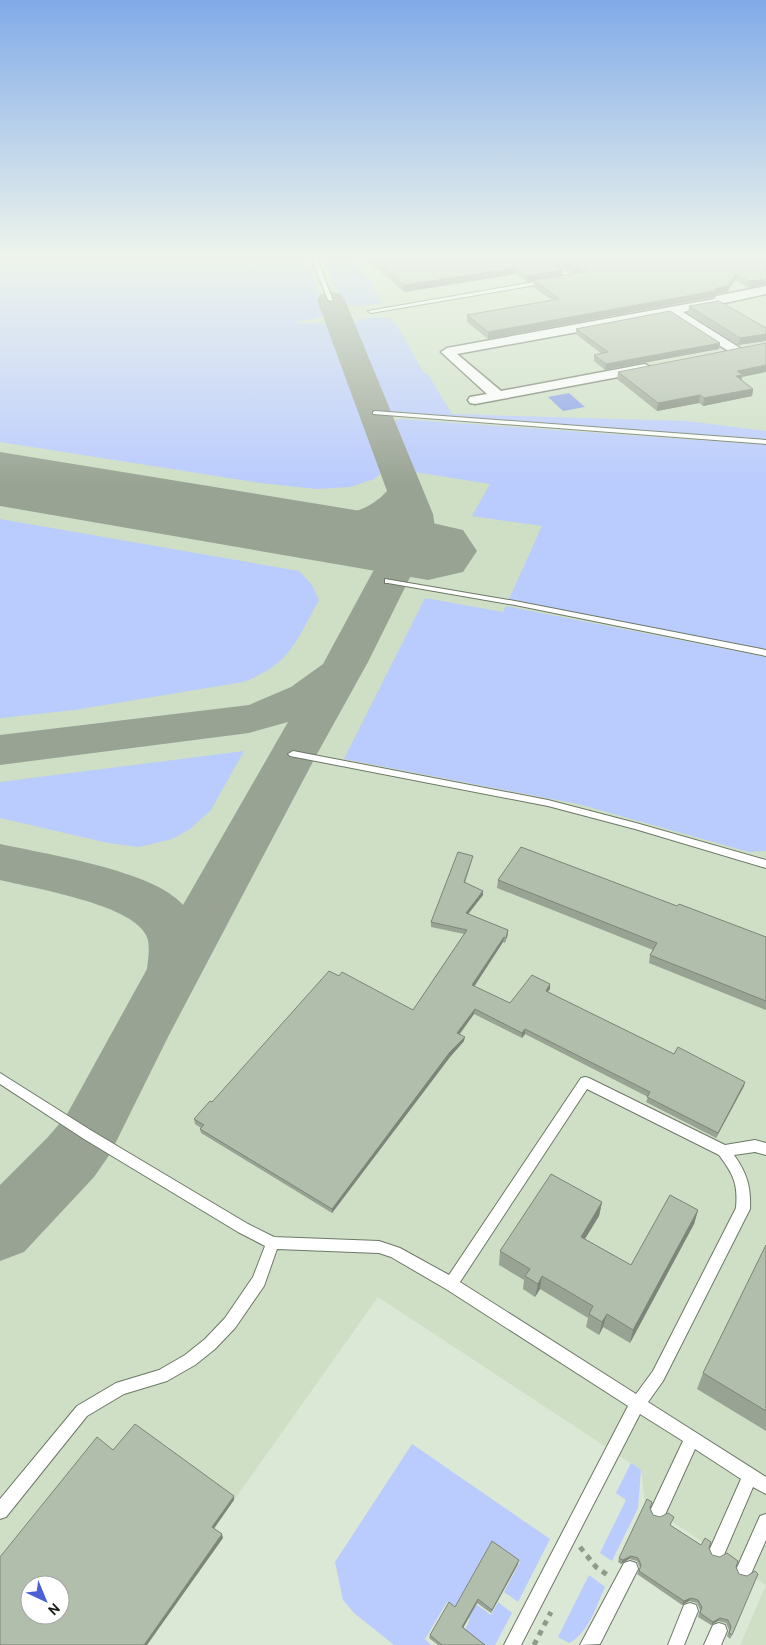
<svg xmlns="http://www.w3.org/2000/svg" width="766" height="1645" font-family="Overpass,sans-serif">
  <rect width="100%" height="100%" fill="#dbe8d5"/>
  <g fill="#cedfc5" fill-rule="evenodd">
    <path d="M0,255h766v1330l-121,-82 -4,-33 -263,-173 -165,233 10,8 -76,107h-147zM30,1585h30v30h-30z"/>
    <path d="M766,1585v60h-26z"/>
  </g>
  <g fill="#bacbfe">
    <path d="M0,255h304l22,57c-7,9 -20,8 -29,9v3l24,-1 10,4 52,144 -9,8 -24,8 -33,2 -57,-6 -260,-41z"/>
    <path d="M329,255h19l23,29 10,19 -26,4 -12,-3 -19,-45h6z"/>
    <path d="M376,317l14,1 4,6h2l28,49h3l25,41 235,7 79,10v8l-375,-27 -7,-5 -32,-80 7,-7z"/>
    <path d="M401,419l365,26v204l-73,-12 -184,-38 33,-73 -70,-10 18,-32 -81,-13 -18,-47 3,-3z"/>
    <path d="M0,519l299,52 13,14 7,15c-23,41 -29,65 -76,82l-169,28 -74,8z"/>
    <path d="M425,598l78,14 3,-6 260,51v194l-17,1 -171,-48 -234,-45z"/>
    <path d="M244,751l-33,59 -21,19 -18,10 -33,8 -31,-4 -108,-25v-36z"/>
    <path d="M412,1444l138,95 -32,63 -14,-10 16,-30 -29,-20 -29,52 29,21 7,-13 14,11 -17,32h-11l-19,-15 5,-11 -23,-17 -22,37 6,6h-37l-40,-32 -11,-13 -8,-38z"/>
    <path d="M631,1463l10,7 -3,38 -26,53 -12,-8 26,-53 -10,-7z"/>
    <path d="M589,1575l16,12c-9,19 -16,46 -36,56l-11,-6z"/>
  </g>
  <path fill="#879ee9" d="M569,393l16,14 -22,4 -15,-14z"/>
  <g fill="none" stroke-linecap="round" stroke-linejoin="round">
    <path fill="#99a394" fill-rule="evenodd" d="M331,292l10,2 4,6 88,214 2,13 -67,135 -51,92 -148,281 -59,119 -16,23 -70,75 -24,9v-76l48,-48 18,-21 81,-147c1,-11 4,-24 -1,-34 -15,-31 -114,-47 -146,-55v-36c46,10 155,27 183,61l105,-183 -39,11 -249,32v-30l249,-30 42,-18 32,-23 74,-137 -1,-6c-28,16 -70,26 -101,18l-6,-8 6,-8c33,-8 67,-4 92,-32l-70,-191 4,-6z"/>
    <path fill="#99a394" fill-rule="evenodd" d="M0,452l428,70 35,8 14,21 -14,21 -35,8 -428,-74z"/>
    <defs>
      <g id="service">
        <path d="M310,255h6l17,46 -5,-1z"/>
        <path d="M535,255h7l32,22 -5,1z"/>
        <path d="M546,280l3,2 -1,1 -177,30 -3,-2z"/>
        <path d="M375,411l391,29v4l-393,-30v-2z"/>
        <path d="M385,579l130,22 251,49v6l-251,-51 -127,-22h-3z"/>
        <path d="M293,751l255,49 88,23 130,37v8l-131,-39 -87,-23 -258,-50 -2,-2z"/>
        <path d="M0,1073l92,58 156,93 26,13 105,4 21,7 49,27 132,-197 4,-1 4,1 136,67 30,-5 11,3v12l-11,-3 -21,3c13,18 17,32 16,54l-87,172 -15,21 118,75v17l-13,-7 -30,70 -6,2 -6,-2 -2,-6 32,-72 -46,-30 -31,68 -6,2 -6,-2 -2,-6 33,-70 -43,-27 -119,231h-17l124,-239 -182,-117 -55,-32 -12,-4 -102,-4 -13,37 -29,42 -20,21 -20,16 -28,16 -43,13 -37,22 -81,101 -6,2v-20l77,-93 39,-23 43,-13 26,-15 20,-16 20,-21 28,-41 12,-31 -27,-14 -154,-93 -84,-55zM587,1089l132,66c15,20 19,29 17,53l-83,163 -17,23 -176,-112z"/>
        <path d="M766,1514v26l-16,36 -6,2 -6,-2 -2,-6 24,-54z"/>
        <path d="M630,1561l6,2 2,6 -38,75 -20,1 44,-82z"/>
        <path d="M690,1603l6,2 2,6 -14,34h-16l16,-40z"/>
        <path d="M719,1623l6,2 2,6 -6,14h-17l9,-20z"/>
      </g>
      <path id="minor" d="M766,286v8l-83,18 57,36 1,3 -1,3 -5,1 -65,-40 -213,39 44,37 144,-27 7,4 -7,4 -170,32 -5,-1 -2,-3 2,-3 17,-3 -46,-42 6,-4 267,-49 2,-3z"/>
    </defs>
    <use href="#service" stroke="#6d7868" stroke-width="2"/>
    <use href="#minor" stroke="#6d7868" stroke-width="3"/>
    <g stroke="#909a8c" stroke-width="5" stroke-dasharray="5.5 5.5" stroke-linecap="butt">
      <path d="M580,1547l16,20 13,9"/>
      <path d="M534,1645l17,-33"/>
    </g>
    <use href="#service" fill="#fff" fill-rule="evenodd"/>
    <use href="#minor" fill="#fff" fill-rule="evenodd"/>
  </g>
  <g fill="#99a394">
    <path d="M361,255h180l22,15 -1,6 11,-2 -28,-19h221v30l-18,3 -13,-8 -8,12 -11,2 -3,3 -225,42 -21,-17v-7l85,-15 -19,-13 1,-6 -7,1 -11,-8 -112,18z"/>
    <path d="M689,306l77,22v13l-28,4 -50,-32z"/>
    <path d="M576,329l144,14 -1,6 -114,21 -11,-9v-6l8,-1 -26,-20z"/>
    <path d="M618,372l124,5v3l11,9 -1,7 -49,10 -4,-3 -42,8 -40,-32z"/>
    <path d="M472,860l-7,23 18,8v4l-15,19 40,16v5l-3,8 -2,-1 -29,44 36,17 40,-19v5l-2,3 126,62 70,32 -28,52 -70,-36 2,-5 -123,-63 -3,4 -48,-24 -14,20 4,7 -14,16 -118,156 -131,-80 -1,-4 1,-1 -6,-4 -1,-5 18,-17 201,-92 51,-76 -33,-7v-5z"/>
    <path d="M498,880l179,26 89,31v73l-117,-47 1,-8 3,-5 -156,-62z"/>
    <path d="M602,1202l-3,14 -14,23 46,26 67,-55 -4,14 -64,119 -27,-16 -4,8 -13,-8 2,-9 -48,-29 -5,8 -12,-8 1,-9 -25,-15 1,-14z"/>
    <path d="M766,1245v186l-69,-42 6,-16z"/>
    <path d="M650,1508l3,7 48,30 8,3 3,7 24,12 -4,68 -2,4 -3,-3 2,-6 -3,-7 -8,-2 -7,4 -13,-8 2,-7 -3,-7 -8,-2 -7,4 -45,-31 3,-6 -3,-7 -8,-2 -8,5 -3,-2 1,-4z"/>
    <path d="M518,1564l-27,49 -14,-10 -14,24 22,18h-47l-9,-7 1,-3 25,-28z"/>
  </g>
  <g fill="#7d8578">
    <path d="M581,266v6l-8,2 1,-6z"/>
    <path d="M516,268v6l-112,18v-7z"/>
    <path d="M563,270l-1,6 -35,6v-6z"/>
    <path d="M736,274l-1,6 -8,12 -11,2 -3,3 -225,42v-7l229,-44z"/>
    <path d="M766,279v6l-18,3 1,-7z"/>
    <path d="M766,334v7l-28,4 2,-7z"/>
    <path d="M720,343l-1,6 -114,21 1,-6z"/>
    <path d="M766,365v7l-24,5 -1,6 -6,1 2,-13z"/>
    <path d="M753,389l-1,7 -49,10 1,-8z"/>
    <path d="M700,395l-1,8 -42,8 1,-8z"/>
    <path d="M483,891v4l-18,23 1,-5z"/>
    <path d="M504,937l-1,5 -31,48v-5z"/>
    <path d="M550,984v5l-5,6 1,-4z"/>
    <path d="M475,1009l-1,5 -17,23v-4z"/>
    <path d="M525,1029v5l-3,4v-5z"/>
    <path d="M465,1037l-1,4 -14,16 -118,156v-4l118,-157z"/>
    <path d="M745,1082l-1,4 -28,52 2,-5z"/>
    <path d="M602,1202l-3,14 -21,34 3,-13z"/>
    <path d="M698,1210l-4,14 -64,119 3,-13z"/>
    <path d="M542,1276l-2,13 -5,8 3,-13z"/>
    <path d="M607,1314l-4,13 -4,8 3,-13z"/>
    <path d="M234,1496v4l-21,30 -1,-3z"/>
    <path d="M222,1534l1,4 -76,107h-3z"/>
    <path d="M631,1556l-2,3 -8,5 2,-4z"/>
    <path d="M519,1560l-1,4 -27,49 1,-3z"/>
    <path d="M691,1598l-2,3 -7,4 2,-4z"/>
    <path d="M478,1599l-1,4 -15,27v-3z"/>
    <path d="M720,1618l-2,3 -7,4 2,-3z"/>
  </g>
  <g fill="#b2beac" stroke="#7d8578" fill-rule="evenodd">
    <path d="M368,255h173l22,15 -36,6 -11,-8 -112,17z"/>
    <path d="M555,255h211v24l-17,2 -13,-7 -8,12 -11,2 -3,3 -226,41 -21,-17 92,-16 -25,-19 51,-8 1,-3 -5,-3 -7,2z"/>
    <path d="M719,301l47,27v6l-26,4 -51,-32z"/>
    <path d="M670,311l50,32 -114,21 -12,-9 14,-3 -32,-23z"/>
    <path d="M766,343v22l-29,6 6,4 -7,1 17,13 -49,9 -4,-3 -42,8 -40,-31z"/>
    <path d="M521,847l156,59 2,-2 87,33v64l-116,-46 7,-12 -159,-63z"/>
    <path d="M458,852l15,4 -9,26 19,9 -17,22 42,17 -2,8 -2,-1 -32,48 38,18 22,-28 18,9 -4,7 128,63 4,-7 67,35 -27,51 -71,-36 3,-5 -125,-63 -3,4 -47,-24 -18,24 8,4 -15,15 -118,157 -132,-80 4,-4 -10,-6 16,-18 2,1 117,-131 10,5 3,-4 71,38 54,-80 -36,-8z"/>
    <path d="M551,1174l51,28 -21,35 50,28 39,-70 28,15 -65,120 -26,-16 -5,8 -13,-8 4,-8 -51,-30 -4,8 -13,-8 5,-7 -30,-18z"/>
    <path d="M766,1245v166l-63,-38z"/>
    <path d="M135,1424l99,72 -22,31 10,7 -78,111h-144v-88l97,-120 16,13zM30,1585h30v30h-30z"/>
    <path d="M647,1499l5,3 -2,6 3,7 7,2 8,-4 6,4 -4,8 31,20 4,-7 6,4 -2,6 3,7 8,2 7,-4 11,8 -2,6 3,7 8,2 8,-5 3,3 -26,61 -3,-2 2,-6 -3,-7 -8,-2 -7,4 -13,-9 2,-6 -4,-7 -7,-2 -7,3 -45,-30 2,-6 -3,-7 -7,-2 -8,4 -4,-2z"/>
    <path d="M492,1541l27,19 -27,50 -14,-11 -16,28 23,18h-43l-12,-10 19,-33 6,5z"/>
  </g>
  <linearGradient id="sky" x2="0" y2="1"><stop stop-color="#81abe8"/><stop offset="0.53" stop-color="#eff5ec"/><stop offset="1" stop-color="#eff5ec" stop-opacity="0"/></linearGradient>
  <rect width="766" height="485" fill="url(#sky)"/>
  <g transform="translate(45 1600) rotate(136)"><circle r="24" fill="#ffffff" stroke="#a3a5a2"/>
  <path d="M0-4L9 19L0 12L-9 19Z" fill="#4961d5"/>
  <text y="-8" font-size="14" font-weight="bold" text-anchor="middle" fill="#191d17">N</text>
  </g>
</svg>
